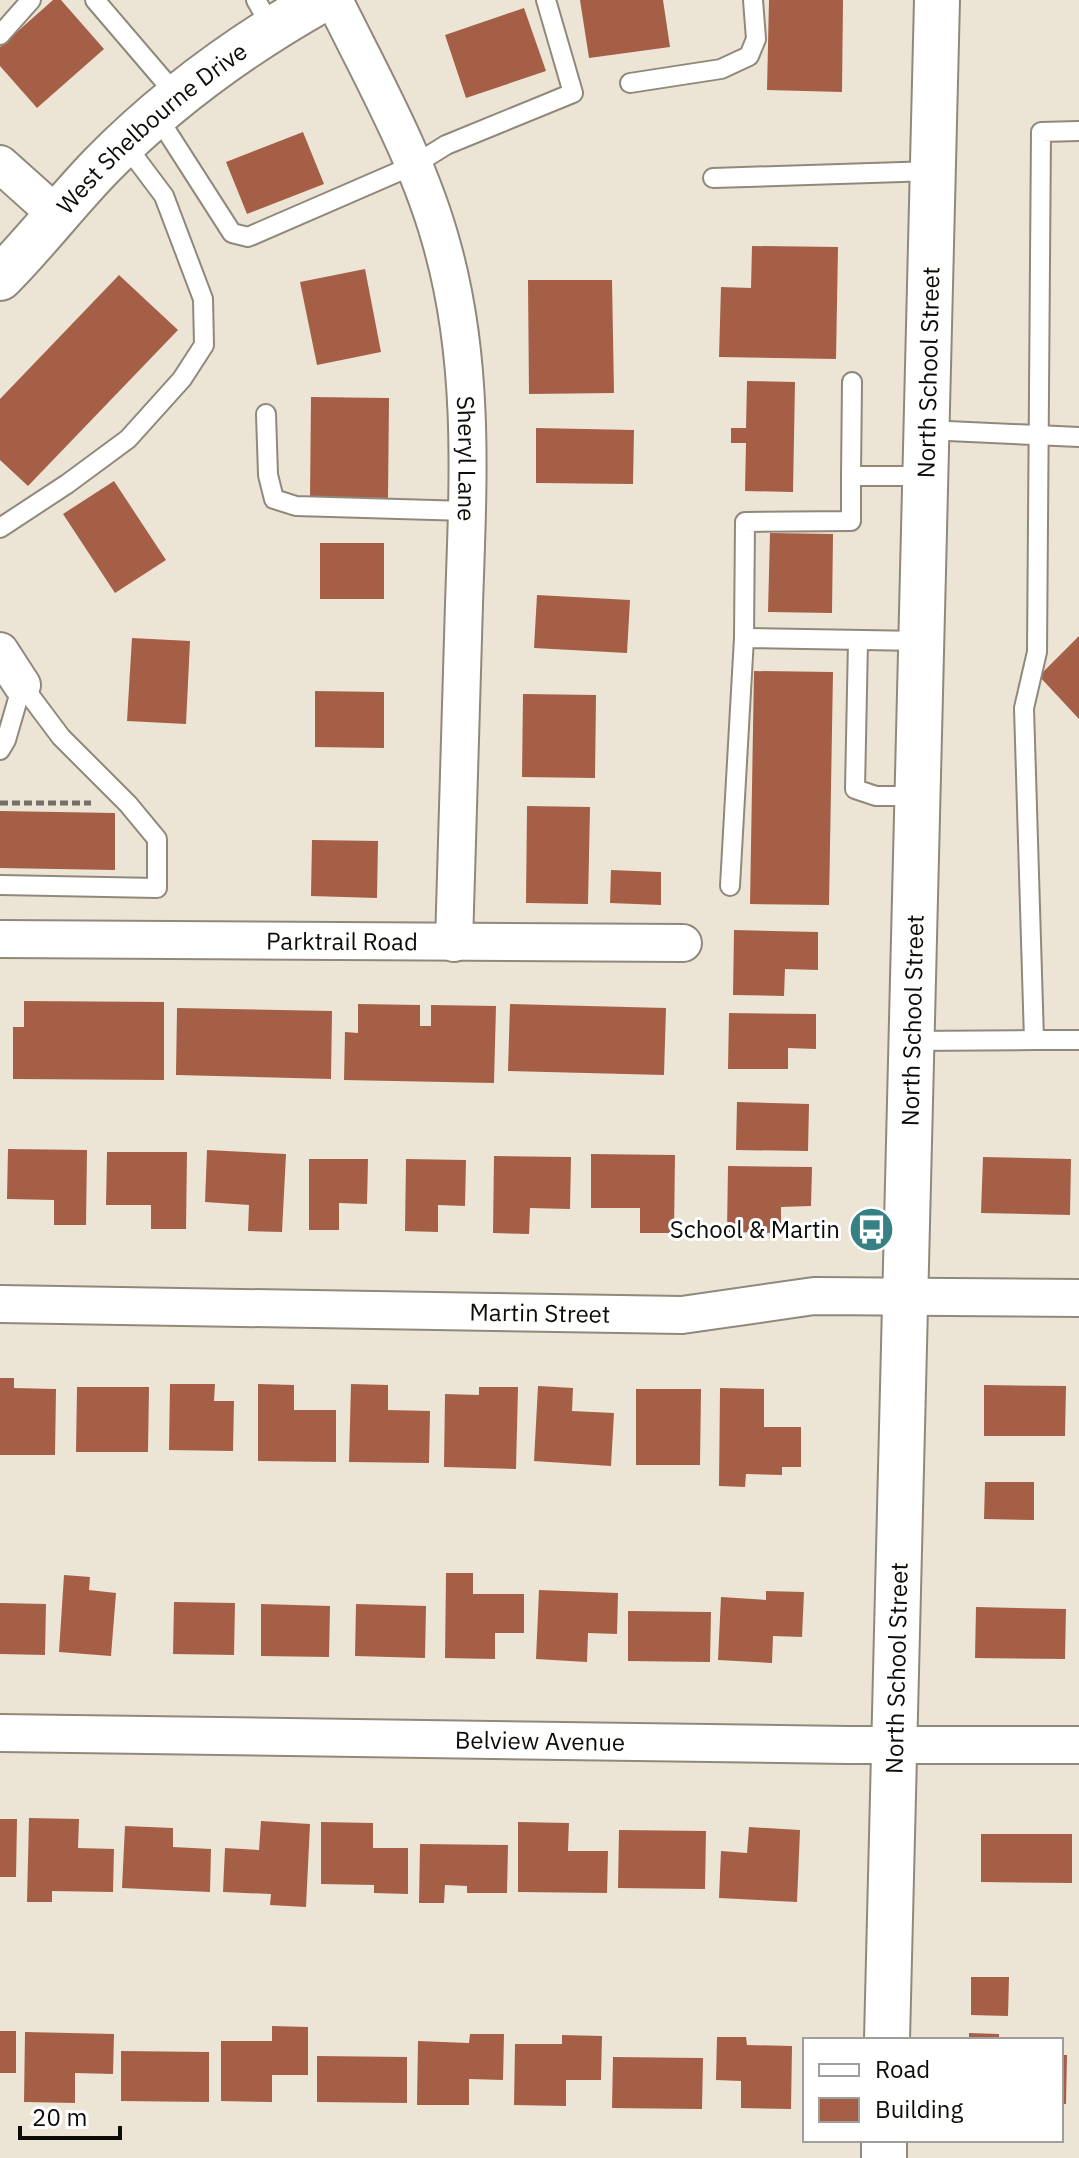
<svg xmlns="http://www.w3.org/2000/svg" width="1079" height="2158" font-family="'IBM Plex Sans',sans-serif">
  <rect width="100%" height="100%" fill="#ece5d6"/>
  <g fill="#a65f47">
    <path d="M53,0h8l43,49 -67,59 -37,-42v-19z"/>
    <path d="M580,0h83l7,47 -81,11z"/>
    <path d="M769,0h74l-1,92 -75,-2z"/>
    <path d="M524,8l22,63 -80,27 -21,-63z"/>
    <path d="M303,132l21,52 -77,30 -21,-52z"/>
    <path d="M752,246l86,1 -2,112 -117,-2 2,-70 30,1z"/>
    <path d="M365,269l16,83 -64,13 -17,-83z"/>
    <path d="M119,275l59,55 -150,156 -28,-26v-61z"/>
    <path d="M528,280h84l2,113 -85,1z"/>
    <path d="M747,381l48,1 -2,110 -48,-1 1,-48h-15v-15h15z"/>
    <path d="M311,397l78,1 -1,100 -78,-1z"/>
    <path d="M536,428l98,2 -1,54 -97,-1z"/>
    <path d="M114,481l52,79 -51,33 -52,-79z"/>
    <path d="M770,533l63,1 -1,79 -64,-1z"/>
    <rect x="320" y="543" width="64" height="56"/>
    <path d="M537,595l93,5 -3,53 -93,-5z"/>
    <path d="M1079,636v83l-40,-43z"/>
    <path d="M132,638l58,3 -4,83 -59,-3z"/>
    <path d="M754,671l79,1 -4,233 -79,-1z"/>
    <path d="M315,691l69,1v56l-69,-1z"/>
    <path d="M523,694l73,1 -1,83 -73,-1z"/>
    <path d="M527,806l63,1 -2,97 -62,-1z"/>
    <path d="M0,811l115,2v57l-115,-2z"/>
    <path d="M312,840l66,1 -1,57 -66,-2z"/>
    <path d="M611,870l50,2v33l-51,-2z"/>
    <path d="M734,930l84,2v38l-33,-1 -1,27 -51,-1z"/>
    <path d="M24,1001l140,1v78l-151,-1v-52h11z"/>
    <path d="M358,1004l62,1v21h11v-21l65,1 -2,77 -150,-3 1,-48 13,1z"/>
    <path d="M510,1004l156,4 -2,67 -156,-4z"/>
    <path d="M177,1008l155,3 -1,68 -155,-4z"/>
    <path d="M729,1013l87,1v35l-28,-1v21h-60z"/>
    <path d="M737,1102l72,2 -1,47 -72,-1z"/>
    <path d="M8,1149l79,1 -1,75h-32v-25l-47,-1z"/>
    <path d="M207,1150l79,4 -4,78 -34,-1 1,-26 -44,-3z"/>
    <path d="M107,1152h80l-1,77h-35v-24h-45z"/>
    <path d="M591,1154l84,1 -1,78h-34v-25h-49z"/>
    <path d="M494,1156l77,1 -1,52 -40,-1 -1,26 -36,-1z"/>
    <path d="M983,1157l88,2 -1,56 -89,-2z"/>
    <path d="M309,1159h59l-1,45 -28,-1v27h-30z"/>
    <path d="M406,1159l60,1 -1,46 -27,-1v27l-33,-1z"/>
    <path d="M728,1166l84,1 -1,39 -30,1v26l-54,-1z"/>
    <path d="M0,1378h14v10l42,1 -1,66h-55z"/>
    <path d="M170,1384h45l-1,17h20l-1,50 -64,-1z"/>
    <path d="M258,1384l36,1v25h42v52l-78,-1z"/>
    <path d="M351,1384l37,1v25l42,1 -1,52 -80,-1z"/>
    <path d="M984,1385l82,1 -1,50h-81z"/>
    <path d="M538,1386l35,2 -1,23 42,2 -3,53 -77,-5z"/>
    <path d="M77,1387h72l-1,65h-72z"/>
    <path d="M479,1387h39l-2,82 -72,-2 1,-73 34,1z"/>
    <path d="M720,1388l44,1v38h37v40h-19v8l-36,-1 -1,13 -26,-1z"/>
    <path d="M636,1389h65l-1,76h-64z"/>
    <path d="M985,1482h49v38l-50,-1z"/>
    <path d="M446,1573h27v21h51v39h-29v26l-50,-1z"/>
    <path d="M64,1575l26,2 -1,13 27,3 -5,63 -52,-4z"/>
    <path d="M539,1590l79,3 -1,41 -29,-1 -1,29 -51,-3z"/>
    <path d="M766,1591l38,1 -2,45 -29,-1 -1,27 -54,-3 3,-63 45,3z"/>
    <path d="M174,1602l61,1 -1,52 -61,-1z"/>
    <path d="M0,1603l46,1 -1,51 -45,-1z"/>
    <path d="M261,1604l69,2 -1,51 -68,-1z"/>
    <path d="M356,1604l70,2 -1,52 -70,-2z"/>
    <path d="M976,1607l90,2 -1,50 -90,-1z"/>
    <path d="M628,1611l83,1 -1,50 -82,-1z"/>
    <path d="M29,1818l50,1 -1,29 36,1 -1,43 -61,-1v11h-25z"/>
    <path d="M0,1819h17l-1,58h-16z"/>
    <path d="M261,1821l49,3 -4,83 -36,-2 1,-11 -48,-2 2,-44 34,2z"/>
    <path d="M321,1822l52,1v25h35v46l-34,-1v-8l-53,-1z"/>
    <path d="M518,1822l51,1 -1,28h40l-1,42 -89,-1z"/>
    <path d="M125,1826l48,2v19l38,2 -1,43 -88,-4z"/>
    <path d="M749,1827l51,3 -3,72 -78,-4 2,-47 26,2z"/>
    <path d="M619,1830l87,1 -1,58 -87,-1z"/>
    <path d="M981,1834h91v49l-91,-1z"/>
    <path d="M420,1844l88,1 -1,48h-40v-7l-22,-1 -1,18h-25z"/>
    <path d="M971,1977h38l-1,39 -37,-1z"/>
    <path d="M272,2026l36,1v48h-36v27l-51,-1v-60h51z"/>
    <rect x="0" y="2031" width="16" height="42"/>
    <path d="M25,2032l89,2 -1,40 -38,-1v30l-51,-1z"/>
    <path d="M969,2033l30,1v6h-30z"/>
    <path d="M470,2034h34l-1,46 -34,-1v26h-52l1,-64 51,2z"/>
    <path d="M562,2035l40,1 -1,44h-35v26l-52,-1 1,-61h47z"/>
    <path d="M717,2037h29l1,8 45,1 -1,63 -50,-1v-27l-25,-1z"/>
    <path d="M121,2051l88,1v50l-88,-1z"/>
    <path d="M1061,2055h6l-1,49h-5z"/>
    <path d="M317,2056l90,1v46l-90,-1z"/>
    <path d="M613,2057l90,1 -1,51 -90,-1z"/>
  </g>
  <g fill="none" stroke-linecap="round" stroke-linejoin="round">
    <defs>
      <g id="lane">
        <path d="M95,0l83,97"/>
        <path d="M256,0l16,28"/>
        <path d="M0,35l31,-35"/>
        <path d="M630,83l91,-14 28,-13 7,-17 -3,-39"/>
        <path d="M157,116l75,117 16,4 166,-72 32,-20 127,-52 -27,-93"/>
        <path d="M1079,131l-38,1 -4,520 -13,56 10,332h45"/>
        <path d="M713,178l220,-7"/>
        <path d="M852,382l-1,94h74"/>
        <path d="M266,414l2,61 6,24 22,7 171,5"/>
        <path d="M926,430l153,7"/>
        <path d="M0,528l67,-44 61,-45 54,-60 22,-34 -1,-46 -39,-103 -39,-52"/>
        <path d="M744,638l1,-116 106,-1v-45"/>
        <path d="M858,641l-3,148 21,7h41"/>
        <path d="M0,750l6,-10 16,-55"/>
        <path d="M0,885l157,3v-49l-29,-35 -67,-67 -39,-52"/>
        <path d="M730,886l14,-248 177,3"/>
        <path d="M910,1041l124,-1"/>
      </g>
      <g id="street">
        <path id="s1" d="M334,0c40,81 86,162 109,249 32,117 25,235 21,355 -3,113 -7,226 -10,339"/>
        <path d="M0,164l57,51"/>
        <path d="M0,651l22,34"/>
        <path id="s2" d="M0,939l683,4"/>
        <path id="s3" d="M0,1304l682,11 132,-19 265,2"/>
        <path id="s4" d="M0,1733l848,12h231"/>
      </g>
      <g id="secondary">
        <path id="s5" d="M0,278c36,-36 67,-77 102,-113 64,-65 141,-121 219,-165"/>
        <path id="s6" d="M887,2040l50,-2040"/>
        <path d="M884,2158v-18"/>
      </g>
    </defs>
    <use href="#lane" stroke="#90897b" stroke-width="22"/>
    <use href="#street" stroke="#90897b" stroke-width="40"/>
    <use href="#secondary" stroke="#90897b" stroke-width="48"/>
    <path stroke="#747067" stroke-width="5" stroke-dasharray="8 4" stroke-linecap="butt" d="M0,803h91"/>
    <use href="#lane" stroke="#fff" stroke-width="18"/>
    <use href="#street" stroke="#fff" stroke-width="36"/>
    <use href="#secondary" stroke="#fff" stroke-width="44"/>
  </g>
  <defs>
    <symbol id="bus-disc" viewBox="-11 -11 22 22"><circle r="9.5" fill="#378084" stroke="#fff"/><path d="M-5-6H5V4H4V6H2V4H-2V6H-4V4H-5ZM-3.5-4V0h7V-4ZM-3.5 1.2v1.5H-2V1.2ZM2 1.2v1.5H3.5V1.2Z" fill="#fff"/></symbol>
  </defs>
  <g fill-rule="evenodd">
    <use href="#bus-disc" x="846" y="1204" width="51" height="51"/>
  </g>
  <g text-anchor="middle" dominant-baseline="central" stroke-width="6" stroke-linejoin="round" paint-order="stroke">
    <g font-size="24" fill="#0e0c07" stroke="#fff">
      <text stroke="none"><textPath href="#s5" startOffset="214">West Shelbourne Drive</textPath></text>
      <text stroke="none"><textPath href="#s6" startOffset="1668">North School Street</textPath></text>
      <text stroke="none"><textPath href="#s1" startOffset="484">Sheryl Lane</textPath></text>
      <text stroke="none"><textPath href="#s2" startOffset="342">Parktrail Road</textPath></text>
      <text stroke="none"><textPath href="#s6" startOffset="1020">North School Street</textPath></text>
      <text stroke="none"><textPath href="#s3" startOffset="540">Martin Street</textPath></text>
      <text stroke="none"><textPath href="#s6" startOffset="372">North School Street</textPath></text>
      <text stroke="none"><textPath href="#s4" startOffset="540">Belview Avenue</textPath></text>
    </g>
    <g font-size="24" fill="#0e0c07" stroke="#fff" text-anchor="end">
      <text x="840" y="1229">School &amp; Martin</text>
    </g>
  </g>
  <rect x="803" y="2038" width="260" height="104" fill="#ffffff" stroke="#9f9e9c" stroke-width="2"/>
  <rect x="819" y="2064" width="40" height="12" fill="#ffffff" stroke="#9f9e9c" stroke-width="2"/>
  <text x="875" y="2078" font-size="24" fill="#0e0c07">Road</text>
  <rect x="819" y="2098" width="40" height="24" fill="#a65f47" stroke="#9f9e9c" stroke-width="2"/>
  <text x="875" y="2118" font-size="24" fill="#0e0c07">Building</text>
  <path d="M20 2126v12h100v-12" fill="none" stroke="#0e0c07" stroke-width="4"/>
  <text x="32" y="2126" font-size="24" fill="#0e0c07" stroke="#ffffff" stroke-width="6" paint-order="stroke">20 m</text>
</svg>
